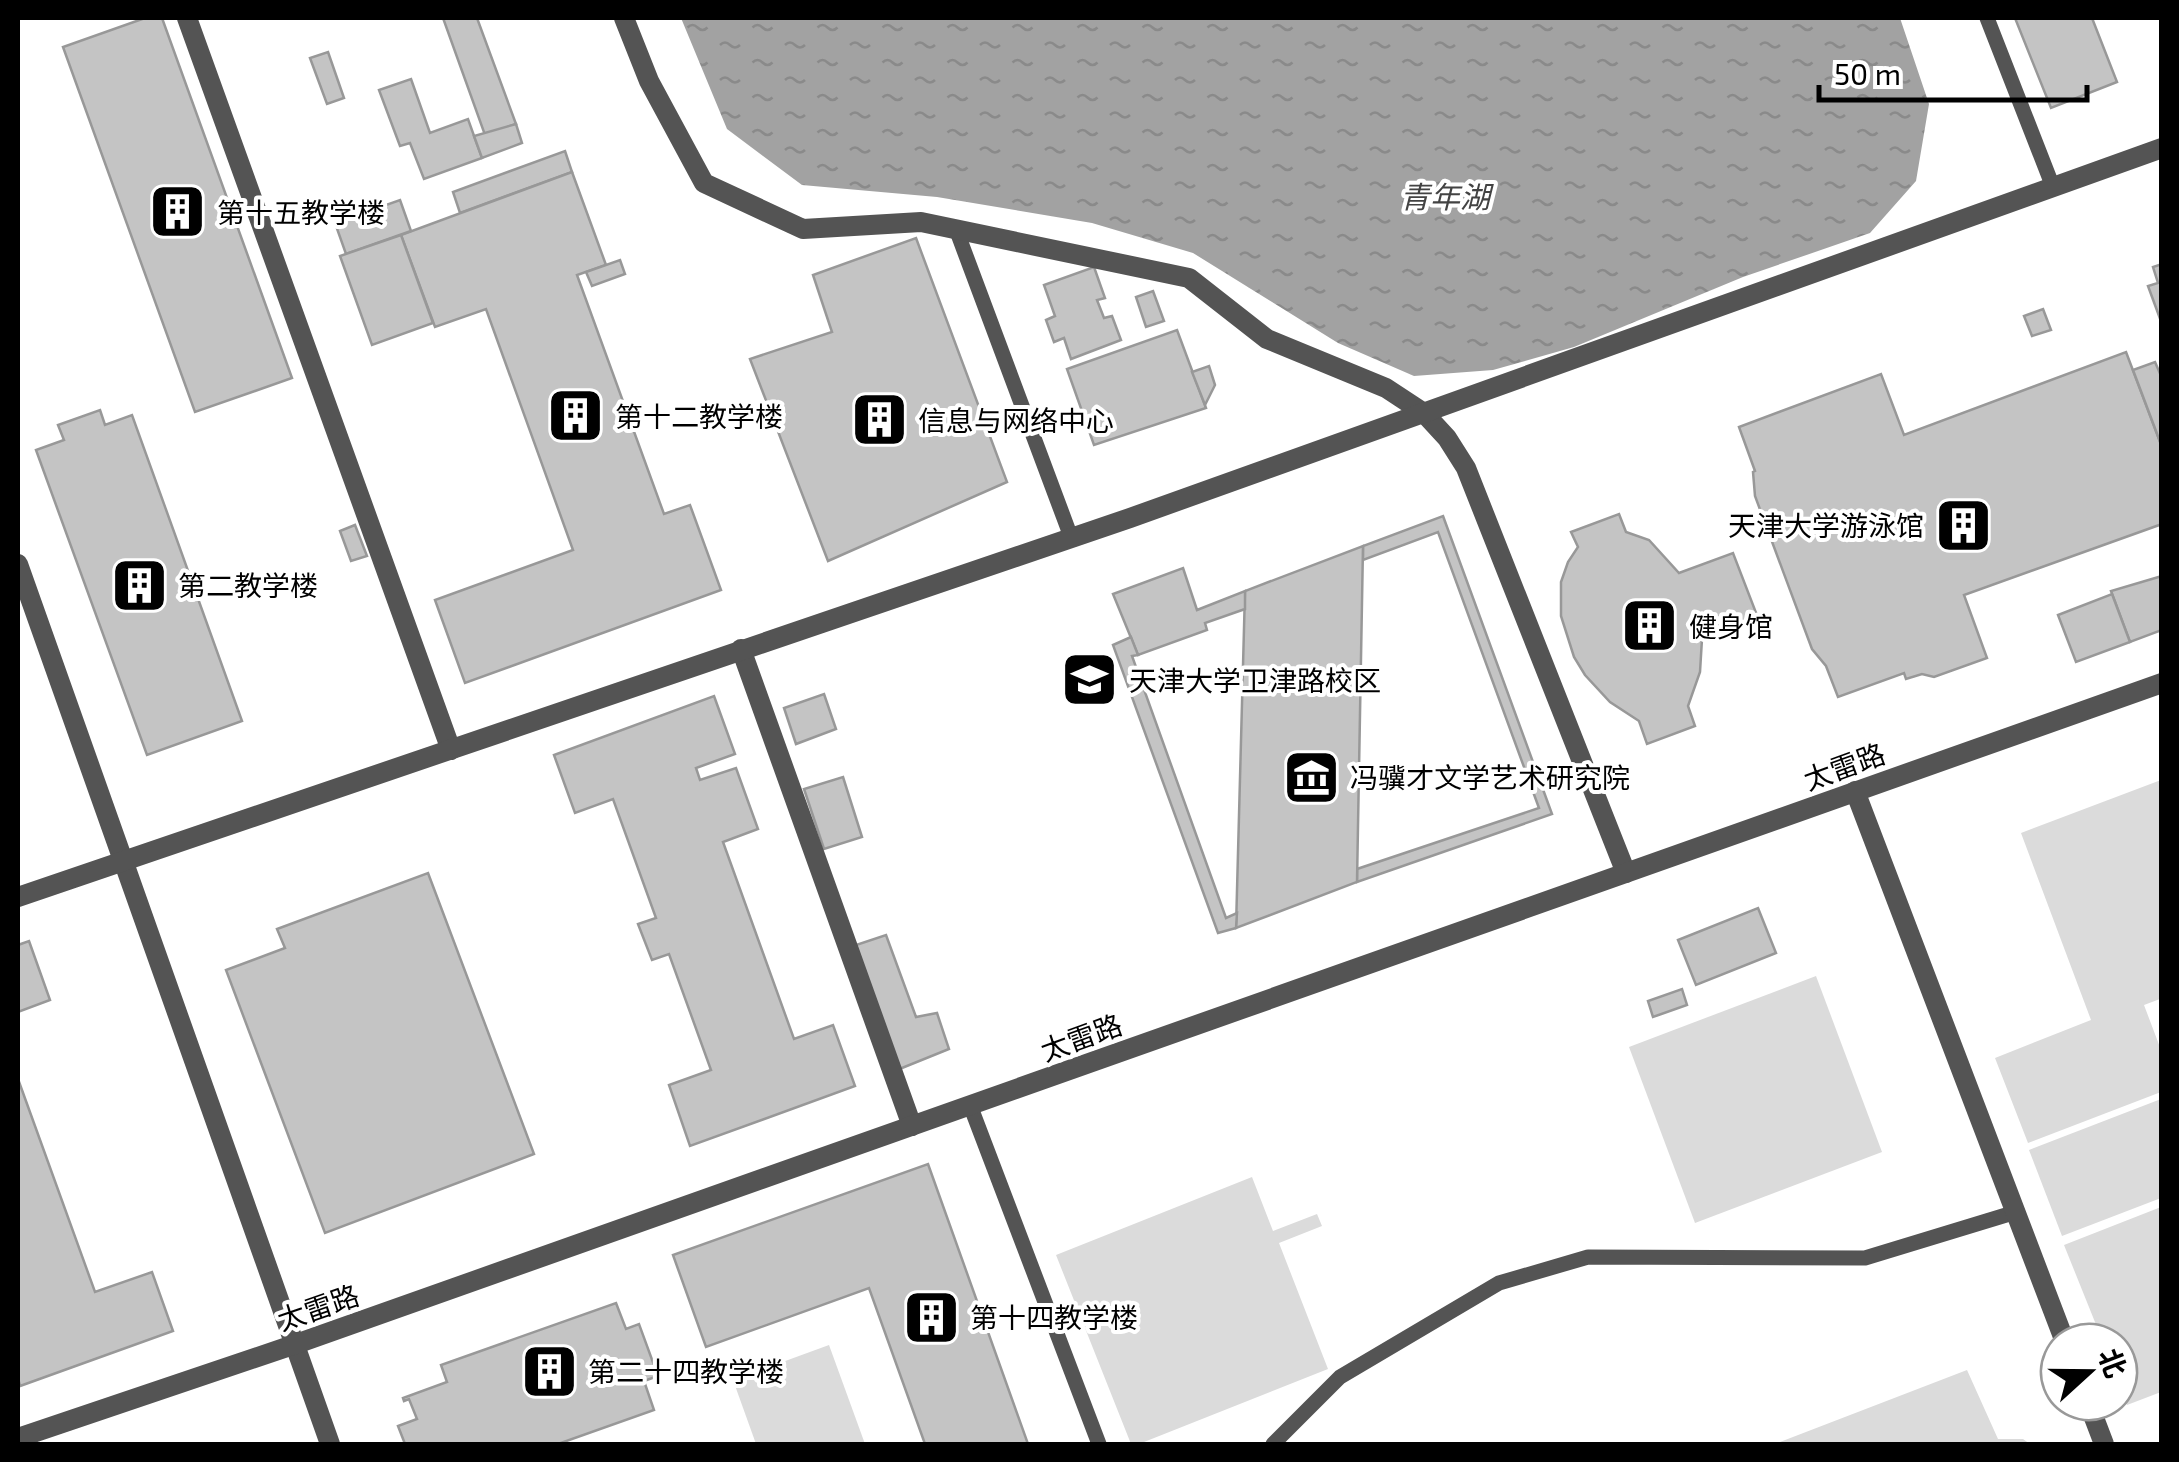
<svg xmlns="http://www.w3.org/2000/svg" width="2179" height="1462" font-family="'Exo 2','Noto Sans SC',sans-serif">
  <defs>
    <pattern id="water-ripples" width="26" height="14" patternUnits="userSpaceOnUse" patternTransform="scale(2.5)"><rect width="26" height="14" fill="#a2a2a2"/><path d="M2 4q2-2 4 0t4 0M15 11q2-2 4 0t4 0" fill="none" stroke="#8a8a8a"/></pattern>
  </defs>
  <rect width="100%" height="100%" fill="#fff"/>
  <g fill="#dbdbdb">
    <path d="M2161,780v222l-1,-3 -16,6 17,45v42l-133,51 -33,-85 96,-38 -70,-187z"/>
    <path d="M1816,976l66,176 -187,71 -66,-176z"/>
    <path d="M2161,1099v99l-99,38 -33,-86z"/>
    <path d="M1252,1177l21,54 44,-17 5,12 -43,17 49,126 -189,75h-8l-75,-189z"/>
    <path d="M2161,1207v185l-34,13 -8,-21v-42h-16l-39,-97z"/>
    <path d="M829,1345l36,99h-109l-23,-64z"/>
    <path d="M1967,1370l31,69h25l7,5h-255z"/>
  </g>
  <path fill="url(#water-ripples)" d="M681,18h1219l29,86 -13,77 -46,52 -127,44 -169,70 -81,23 -79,6 -76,-33 -145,-90 -101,-30 -155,-26 -135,-12 -75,-56z"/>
  <g fill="#c4c4c4" stroke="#989898" stroke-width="2.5">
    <path d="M145,18h17l130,360 -97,34 -132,-365z"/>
    <path d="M443,18h34l39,106 -31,11z"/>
    <path d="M2015,18h77l25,64 -66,26z"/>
    <path d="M328,52l16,46 -17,6 -17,-46z"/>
    <path d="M411,79l19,54 38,-14 14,39 -58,21 -14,-36 -10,3 -21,-56z"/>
    <path d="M516,124l6,19 -40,15 -8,-22z"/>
    <path d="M565,151l7,21 -112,41 -7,-21z"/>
    <path d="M572,172l34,93 -29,10 87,239 26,-9 31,85 -256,93 -30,-83 138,-50 -87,-241 -51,18 -34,-92z"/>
    <path d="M400,200l11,31 -65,23 -11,-31z"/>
    <path d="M401,235l32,88 -61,22 -32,-89z"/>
    <path d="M916,238l91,244 -179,79 -78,-202 82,-27 -19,-57z"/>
    <path d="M620,260l5,14 -33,12 -6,-14z"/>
    <path d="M2162,264v60l-14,-38 10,-3 -5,-16z"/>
    <path d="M1094,267l11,31 -8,2 7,18 8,-2 9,24 -50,19 -7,-21 -10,4 -8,-22 9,-4 -11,-31z"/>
    <path d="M1153,291l11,30 -18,6 -10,-30z"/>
    <path d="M2043,309l8,21 -19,6 -8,-20z"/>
    <path d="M1177,330l29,78 -112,37 -27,-76z"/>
    <path d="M2126,352l36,95v77l-198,71 23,63 -53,19 -12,-3 -16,5 -2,-6 -66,24 -12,-31 -14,-17 -57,-153 -2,-24 2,-1 -16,-44 142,-53 23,61z"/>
    <path d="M2155,362l7,16v69l-29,-77z"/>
    <path d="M1209,366l6,19 -10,20 -13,-33z"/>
    <path d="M100,410l5,15 27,-10 110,306 -95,34 -111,-305 28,-10 -6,-15z"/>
    <path d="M1619,514l7,18 23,8 30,33 54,-20 25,65 -56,21 -2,33 -12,34 7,20 -48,18 -8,-23 -29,-19 -25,-27 -11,-18 -13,-41v-34l7,-20 10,-15 -7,-15z"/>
    <path d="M1443,516l109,298 -195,68v-13l182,-61 -101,-276 -75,28v-14z"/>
    <path d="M355,525l12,31 -16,5 -11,-30z"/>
    <path d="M1363,546l-6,336 -121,46 9,-337z"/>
    <path d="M1183,568l14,42 48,-19v18l-40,14 2,7 -69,25 -25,-61z"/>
    <path d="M2162,576v54l-32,12 -19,-51z"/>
    <path d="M2112,594l18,48 -54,20 -18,-47z"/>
    <path d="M1131,637l7,18 -6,1 94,262 11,-5 -1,15 -18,5 -105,-288z"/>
    <path d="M824,694l12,35 -40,15 -12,-36z"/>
    <path d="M714,696l21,58 -39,14 4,12 36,-12 22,61 -35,13 71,197 39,-14 22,61 -165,60 -21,-61 42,-15 -42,-116 -17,6 -14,-36 18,-6 -43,-119 -38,14 -21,-58z"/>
    <path d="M843,777l19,60 -38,12 -20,-60z"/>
    <path d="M428,873l106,281 -209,79 -99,-263 59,-22 -8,-19z"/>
    <path d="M1758,908l18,45 -80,32 -18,-45z"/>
    <path d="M886,935l30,82 21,-4 12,36 -52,21 -41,-125z"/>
    <path d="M29,941l21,59 -32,12v-67z"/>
    <path d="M1682,989l5,16 -34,12 -5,-16z"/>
    <path d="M18,1079l77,213 57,-20 21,59 -153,55 -2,-8z"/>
    <path d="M928,1164l100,280h-103l-56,-156 -163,59 -33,-92z"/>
    <path d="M616,1303l10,26 13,-5 19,52 -14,5 10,29 -96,34h-153l-7,-18 19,-7 -8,-20 -5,2 -1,-3 44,-16 -6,-17z"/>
  </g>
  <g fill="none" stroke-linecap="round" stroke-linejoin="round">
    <g stroke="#545454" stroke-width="15">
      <path d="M1987,18l66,169"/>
      <path d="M956,229l115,308"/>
      <path d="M970,1105l129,339"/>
      <path d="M1273,1444l67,-67 159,-94 89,-26 277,1 151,-46"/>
    </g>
    <g stroke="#545454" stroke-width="20">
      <path d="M187,18l264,732"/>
      <path d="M624,18l25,63 55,102 99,46 118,-7 268,56 78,61 119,49 38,25 23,25 19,30 160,405"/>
      <path d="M18,564l312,880"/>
      <path d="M741,649l171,477"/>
      <path d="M1855,791l210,551"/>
      <path d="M18,897l1112,-379 1032,-370"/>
      <path d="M2088,1402l16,42"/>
    </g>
    <path stroke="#545454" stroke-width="20" d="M18,1438l278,-94 1866,-661"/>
  </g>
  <defs>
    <symbol id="building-square" viewBox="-11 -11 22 22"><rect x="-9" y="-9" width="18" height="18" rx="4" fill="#000" stroke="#fff"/><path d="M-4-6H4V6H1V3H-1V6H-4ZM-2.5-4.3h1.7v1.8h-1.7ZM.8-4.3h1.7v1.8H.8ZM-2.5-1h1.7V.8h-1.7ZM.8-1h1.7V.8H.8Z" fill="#fff"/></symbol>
    <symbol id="university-square" viewBox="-11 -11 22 22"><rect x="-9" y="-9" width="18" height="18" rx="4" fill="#000" stroke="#fff"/><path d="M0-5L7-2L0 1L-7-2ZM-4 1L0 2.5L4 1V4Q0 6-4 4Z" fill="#fff"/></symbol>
    <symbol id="museum-square" viewBox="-11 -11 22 22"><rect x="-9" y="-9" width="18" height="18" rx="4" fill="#000" stroke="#fff"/><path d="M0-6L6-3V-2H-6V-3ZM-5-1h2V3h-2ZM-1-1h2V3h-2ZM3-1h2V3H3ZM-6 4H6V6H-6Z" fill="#fff"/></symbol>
  </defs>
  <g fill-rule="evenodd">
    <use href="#building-square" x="146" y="180" width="63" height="63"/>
    <use href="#building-square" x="544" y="384" width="63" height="63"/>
    <use href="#building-square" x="848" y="388" width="63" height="63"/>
    <use href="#building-square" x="1932" y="494" width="63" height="63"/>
    <use href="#building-square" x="108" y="554" width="63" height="63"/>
    <use href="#building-square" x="1618" y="594" width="63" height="63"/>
    <use href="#university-square" x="1058" y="648" width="63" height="63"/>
    <use href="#museum-square" x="1280" y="746" width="63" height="63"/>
    <use href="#building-square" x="900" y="1286" width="63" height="63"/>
    <use href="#building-square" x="518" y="1340" width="63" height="63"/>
  </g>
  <g text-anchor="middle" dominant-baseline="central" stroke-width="8" stroke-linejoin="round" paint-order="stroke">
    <g font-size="28" fill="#000" stroke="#fff" text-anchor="start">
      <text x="217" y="212">第十五教学楼</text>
      <text x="615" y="416">第十二教学楼</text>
      <text x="918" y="420">信息与网络中心</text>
      <text x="1924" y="525" text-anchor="end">天津大学游泳馆</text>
      <text x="178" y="585">第二教学楼</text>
      <text x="1689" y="626">健身馆</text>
      <text x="1129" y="680">天津大学卫津路校区</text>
      <text x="1350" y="777">冯骥才文学艺术研究院</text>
      <text x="970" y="1317">第十四教学楼</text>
      <text x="588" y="1371">第二十四教学楼</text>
    </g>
    <g font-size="28" fill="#000" stroke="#fff">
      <text transform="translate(1844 766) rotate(-20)">太雷路</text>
      <text transform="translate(1081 1037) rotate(-20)">太雷路</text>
      <text transform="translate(318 1307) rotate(-19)">太雷路</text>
    </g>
    <g font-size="30" font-style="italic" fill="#434343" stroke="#fff">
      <text x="1445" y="196">青年湖</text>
    </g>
  </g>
  <rect width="2179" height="1462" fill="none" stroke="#000000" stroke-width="40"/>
  <g transform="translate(2089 1372) rotate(69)"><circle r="48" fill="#ffffff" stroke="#999999" stroke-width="2.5"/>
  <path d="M0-8L18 38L0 25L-18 38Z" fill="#000000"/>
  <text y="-15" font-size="28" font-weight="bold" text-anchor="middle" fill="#000000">北</text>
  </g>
  <path d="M1819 85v15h268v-15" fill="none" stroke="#000000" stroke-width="5"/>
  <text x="1834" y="85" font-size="30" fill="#000000" stroke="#ffffff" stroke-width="8" paint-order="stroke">50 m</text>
</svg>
